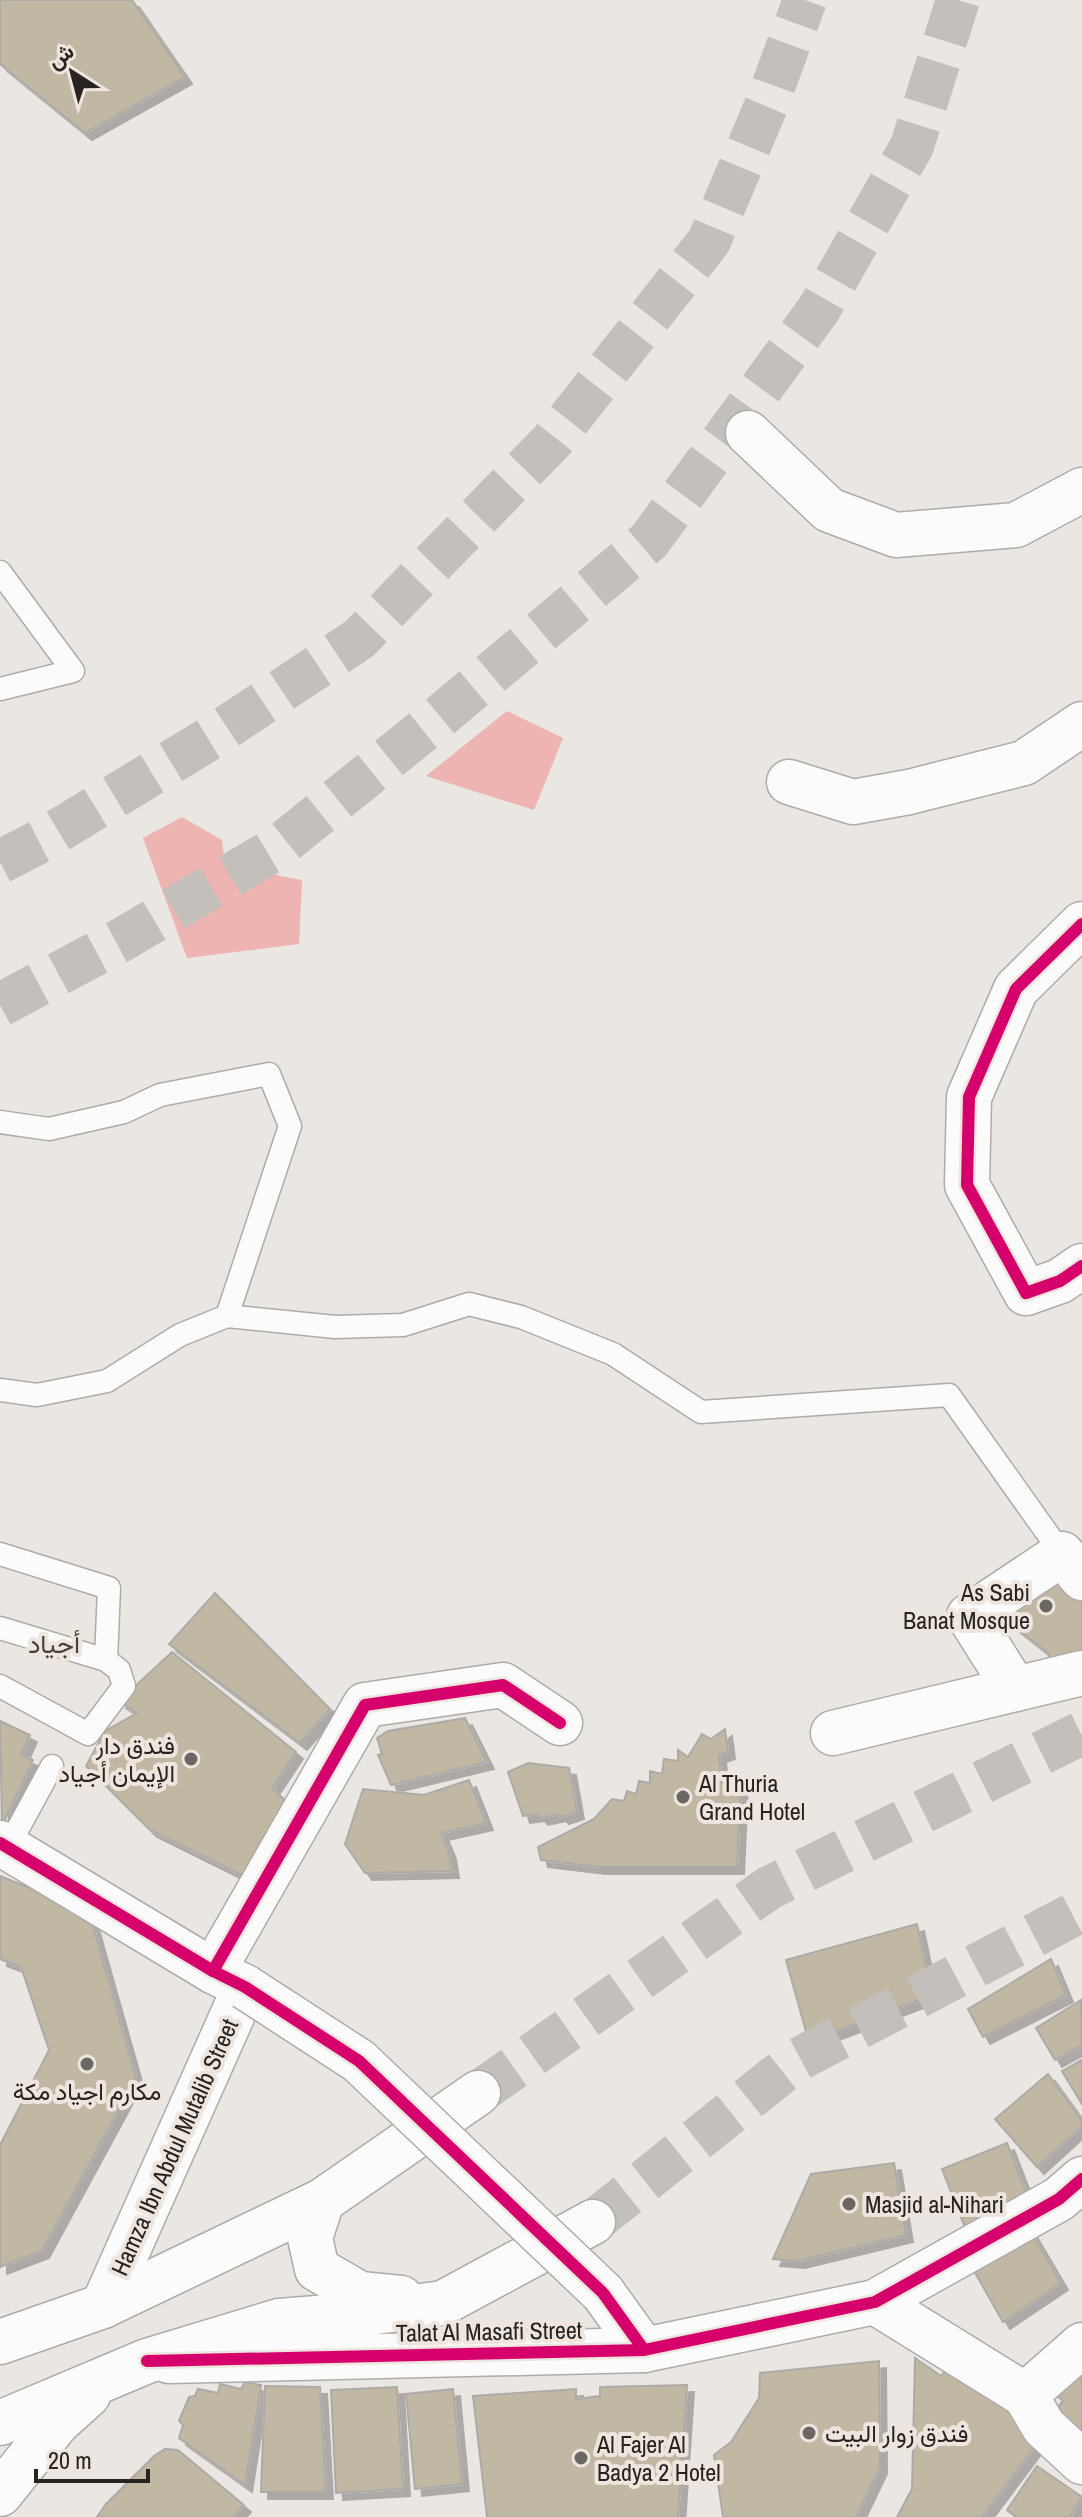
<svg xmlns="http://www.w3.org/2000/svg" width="1082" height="2517" font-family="'Archivo Narrow',Vazirmatn,sans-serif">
  <defs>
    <filter id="shadow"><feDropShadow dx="7" dy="7" stdDeviation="0" flood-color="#0004"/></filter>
  </defs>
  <rect width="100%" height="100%" fill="#eae6e2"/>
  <g fill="#edb4b1">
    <path d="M507,711l56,27 -29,72 -108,-34z"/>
    <path d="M182,817l40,23 3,25 77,15 -3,64 -112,14 -44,-120z"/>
  </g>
  <g fill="#c1b8a4" stroke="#adaaa7" stroke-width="2" filter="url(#shadow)">
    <path d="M0,0h132l53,77 -100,56 -85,-69z"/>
    <path d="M1040,1571l42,22v72l-34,-1 1,-10 -43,-34 9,-28z"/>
    <path d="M215,1593l115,116 -30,34 -131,-99z"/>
    <path d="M172,1652l124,100 -24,36 15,14 -40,76 -97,-48 -64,-64 19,-35 32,-18 -18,-12z"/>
    <path d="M465,1718l22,44 -96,23 -13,-30 4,-1 -5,-16 11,-7z"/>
    <path d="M0,1721l30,14 -9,20 12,5 -31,66z"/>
    <path d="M725,1729l3,23 -9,3 3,29 19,-4 -4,87h-138l-58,-7 -3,-13 56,-28 18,-20 12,2 3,-10 9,3 3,-13 11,2v-12l12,3 2,-15 14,2v-11l10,7 14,-23 9,5z"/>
    <path d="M528,1763l41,5 8,44 -15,5 -3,-3 -18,4 -3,-4 -15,2 -15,-44z"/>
    <path d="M469,1780l17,43 -45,10 8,19 3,19 -87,2 -20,-29 18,-55 61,6z"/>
    <path d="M0,1876l89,36 47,166 -94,173 -42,16v-122l49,-95 -28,-83 -21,-8z"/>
    <path d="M917,1924l15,71 -123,47 -23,-82z"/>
    <path d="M1051,1959l15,36 -83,42 -15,-28z"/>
    <path d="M1081,2000l1,45 -27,15 -19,-32z"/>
    <path d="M1082,2060v44l-20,-33z"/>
    <path d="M1048,2074l34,47v5l-45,41 -42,-48z"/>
    <path d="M1007,2143l21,54 -62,33 -24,-61z"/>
    <path d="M894,2163l12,72 -108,26 -25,-2 38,-85z"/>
    <path d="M1027,2225l34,58 -58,39 -34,-60z"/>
    <path d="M915,2358l26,18 6,-8 66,35 -6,8 23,13 9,17 -57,76h-85l15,-28z"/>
    <path d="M1082,2359v78l-30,-23 11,-13 -8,-7z"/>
    <path d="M879,2361l1,106 -24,50h-133l-9,-62 17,-13 28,-44 1,-25z"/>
    <path d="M245,2382l16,3 -16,100 -66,-47 4,-13 -4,-4 10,-24 6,-1 3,-7 20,4 2,-9 21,5z"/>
    <path d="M687,2385l-9,132h-191l-14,-121 103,-7v10l24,-3v-9z"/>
    <path d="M265,2386l55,1 6,105h-65z"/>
    <path d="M397,2387l6,102 -67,4 -5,-103z"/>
    <path d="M453,2389l9,95 -47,5 -9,-95z"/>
    <path d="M165,2449l13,1 66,55 -11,12h-136l9,-13 48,-48z"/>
    <path d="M1037,2466l45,31 -12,20h-54l-9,-7z"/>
  </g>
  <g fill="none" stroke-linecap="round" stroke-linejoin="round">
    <g stroke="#c3bfbb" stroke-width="44" stroke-dasharray="44 22" stroke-linecap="butt">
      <path d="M478,2093l291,-205 313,-155"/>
      <path d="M593,2222l204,-162 285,-150"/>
    </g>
    <g stroke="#c3bfbb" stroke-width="44" stroke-dasharray="44 22" stroke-linecap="butt">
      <path d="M0,862l41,-21 168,-102 150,-100 193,-198 157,-200 57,-135 39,-106"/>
      <path d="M0,1005l118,-63 159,-94 148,-119 224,-188 170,-232 93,-163 46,-146"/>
    </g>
    <defs>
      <g id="service">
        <path d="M0,572l73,99 -73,18"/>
        <path d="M0,1122l49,7 75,-17 36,-17 109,-21 21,52 -63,190"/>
        <path d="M0,1390l37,5 70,-14 73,-46 47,-19 108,11 68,-2 66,-21 52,13 92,37 88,58 248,-17 113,159"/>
        <path d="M0,1554l109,34 -3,72"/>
        <path d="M0,1628l106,32 13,10 5,16 -36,48 -88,-48"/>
        <path d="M8,1847l44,-81"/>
      </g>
      <g id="minor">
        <path d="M748,433l81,77 67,25 120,-10 66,-35"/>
        <path d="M789,782l64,20 56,-10 115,-29 58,-39"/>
        <path d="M1082,924l-66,65 -47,108 -2,88 59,108 34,-12 22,-15"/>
        <path d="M1015,1689l-46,-73 93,-62 20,24"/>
        <path d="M833,1733l249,-60"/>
        <path d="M0,1843l213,128 32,16 -142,319"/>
        <path d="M213,1971l152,-266 138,-20 57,38"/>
        <path d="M603,2293l41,57"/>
        <path d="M875,2302l150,93 57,-50"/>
        <path d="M169,2361l475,-11 231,-48 184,-103 23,-20"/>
        <path d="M1025,2395l19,32 38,35"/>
      </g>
      <g id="primary">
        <path d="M322,2201l-12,37 7,31 43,25 41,4"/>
        <path d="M0,2342l103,-36 219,-105 156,-108"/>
        <path d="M0,2423l147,-62 132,-40 75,-6 89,-12 150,-81"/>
        <path d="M0,2494l57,-71 31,-28"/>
      </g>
    </defs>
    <use href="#service" stroke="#aeaba8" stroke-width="25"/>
    <use href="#minor" stroke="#aeaba8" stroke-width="47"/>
    <use href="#primary" stroke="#aeaba8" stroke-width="47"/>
    <use href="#service" stroke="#fcfbfb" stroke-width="22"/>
    <use href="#minor" stroke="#fcfbfb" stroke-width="44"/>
    <use href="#primary" stroke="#fcfbfb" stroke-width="44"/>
    <defs>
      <path id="minor-bridge" d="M245,1987l114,74 244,232"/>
    </defs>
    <use href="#minor-bridge" stroke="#aeaba8" stroke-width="47" stroke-linecap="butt"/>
    <use href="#minor-bridge" stroke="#fcfbfb" stroke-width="44"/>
    <defs>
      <g id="cycleway">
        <path d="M1082,924l-66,65 -47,108 -2,88 59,108 34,-12 22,-15"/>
        <path d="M0,1843l213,128 32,16 114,74 244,232 41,57"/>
        <path d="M213,1971l152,-266 138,-20 57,38"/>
        <path d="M147,2361l497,-11 231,-48 184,-103 23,-20"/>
      </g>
    </defs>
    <use href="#cycleway" stroke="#eee5de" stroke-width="17"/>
    <use href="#cycleway" stroke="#d6006c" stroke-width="12"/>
  </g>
  <g fill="#6b6764" stroke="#eee5de" stroke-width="3">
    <circle cx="1046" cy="1606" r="8"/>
    <circle cx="191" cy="1759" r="8"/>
    <circle cx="683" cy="1797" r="8"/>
    <circle cx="87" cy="2064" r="8"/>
    <circle cx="849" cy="2204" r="8"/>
    <circle cx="809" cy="2433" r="8"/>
    <circle cx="581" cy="2458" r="8"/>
  </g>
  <g text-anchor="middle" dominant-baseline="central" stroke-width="8" stroke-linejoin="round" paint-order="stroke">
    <g font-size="24" fill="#262320" stroke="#eee5de" text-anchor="start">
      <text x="1030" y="1592" text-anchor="end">As Sabi<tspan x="1030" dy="28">Banat Mosque</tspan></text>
      <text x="175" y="1745" text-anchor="end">فندق دار<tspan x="175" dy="28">الإيمان أجياد</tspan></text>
      <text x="699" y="1783">Al Thuria<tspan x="699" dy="28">Grand Hotel</tspan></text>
      <text x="87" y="2091" text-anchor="middle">مكارم اجياد مكة</text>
      <text x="865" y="2204">Masjid al-Nihari</text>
      <text x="825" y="2433">فندق زوار البيت</text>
      <text x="597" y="2444">Al Fajer Al<tspan x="597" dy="28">Badya 2 Hotel</tspan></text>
    </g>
    <g font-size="24" fill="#262320" stroke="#eee5de">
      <text transform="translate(174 2147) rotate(-66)">Hamza Ibn Abdul Mutalib Street</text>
      <text transform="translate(489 2331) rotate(-1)">Talat Al Masafi Street</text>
    </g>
    <g font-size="26" fill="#47413b" stroke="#eee5de">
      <text x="54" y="1643">أجياد</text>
    </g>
  </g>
  <g transform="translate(72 72) rotate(324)" stroke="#eee5de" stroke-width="6" paint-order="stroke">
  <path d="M0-6L14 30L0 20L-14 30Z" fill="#262320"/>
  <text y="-12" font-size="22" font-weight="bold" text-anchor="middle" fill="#262320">ش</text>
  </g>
  <path d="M36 2469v12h112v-12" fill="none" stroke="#262320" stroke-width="4"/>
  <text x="48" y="2469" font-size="24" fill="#262320" stroke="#eee5de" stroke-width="6" paint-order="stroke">20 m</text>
</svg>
